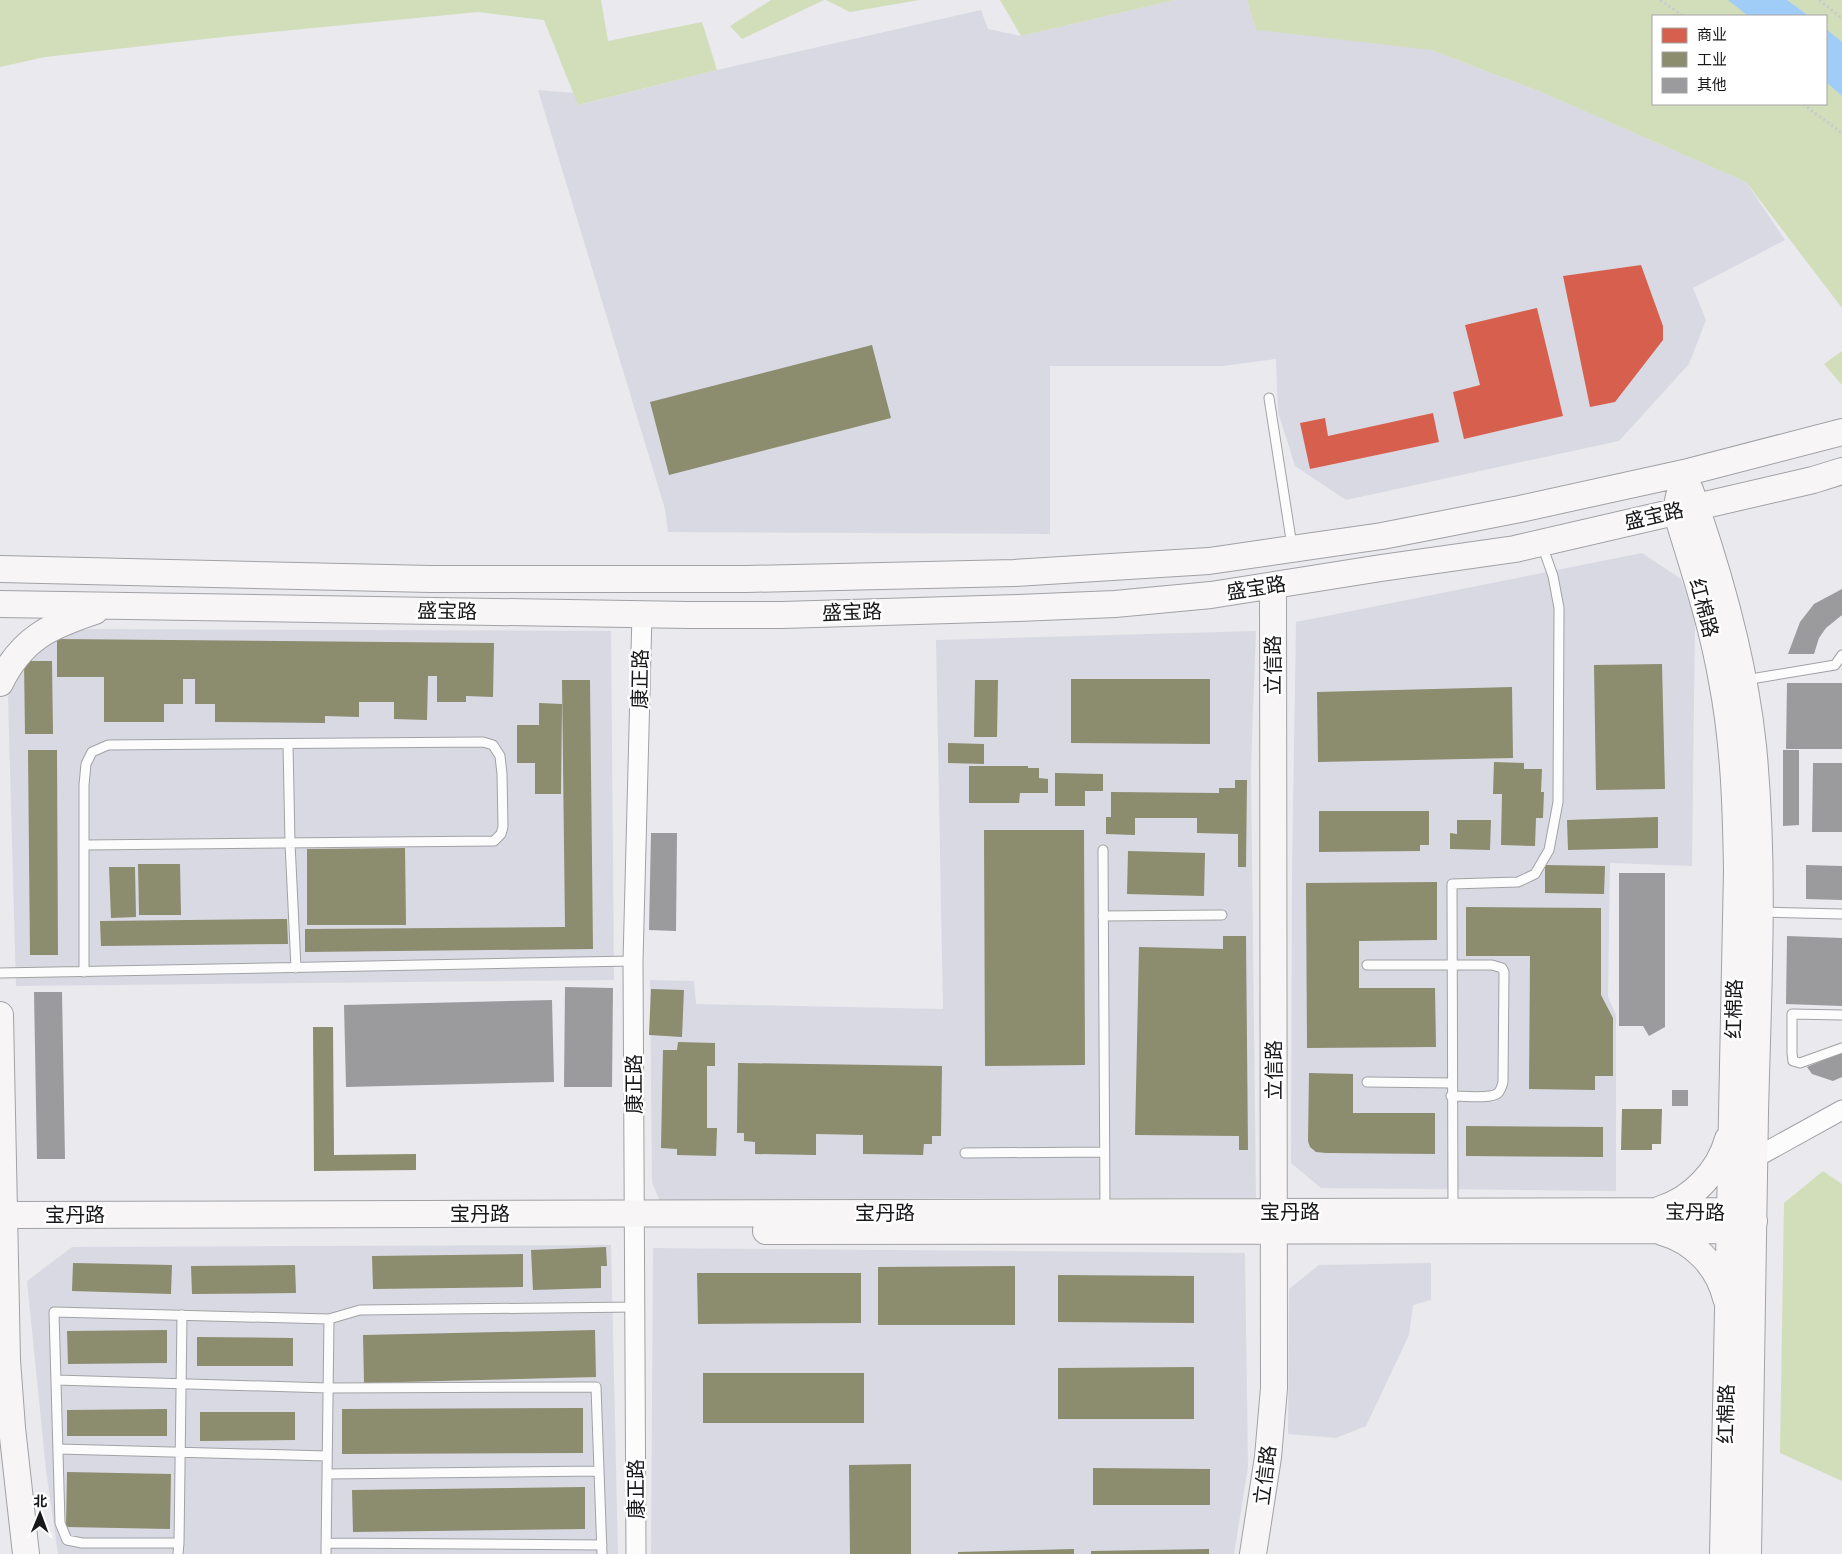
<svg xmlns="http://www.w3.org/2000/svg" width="1842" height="1554" viewBox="0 0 1842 1554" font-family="Jost,'Noto Sans SC',sans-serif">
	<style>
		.built { fill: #d9d9e3 }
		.green { fill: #d2deba; fill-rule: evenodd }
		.water { fill: #a0cdf8 }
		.shops { fill: #d6604d }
		.industry { fill: #8c8c6e }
		.building { fill: #9b9b9e }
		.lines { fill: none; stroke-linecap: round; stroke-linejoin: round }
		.lane-casing { stroke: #a1a2a5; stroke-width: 11 }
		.street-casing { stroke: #a1a2a5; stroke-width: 21 }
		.secondary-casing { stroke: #a1a2a5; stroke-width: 28 }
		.path { stroke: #cbcbcb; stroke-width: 3; stroke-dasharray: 2.5 2.5; stroke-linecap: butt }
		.lane { stroke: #fcfcfc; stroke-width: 9 }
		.street { stroke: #fcfcfc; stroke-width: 19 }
		.secondary { stroke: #f7f5f6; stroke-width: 26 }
		.labels { text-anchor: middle; stroke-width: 5; stroke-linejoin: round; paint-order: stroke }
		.street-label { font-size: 20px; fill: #18181b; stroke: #fff }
	</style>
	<rect width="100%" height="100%" fill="#e9e9ee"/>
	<path class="built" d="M1175,0H1247L1256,30L1278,21L1431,50L1541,92L1746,182L1785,240L1693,288L1706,320L1689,364L1619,441L1346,500L1295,466L1278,412L1276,359L1223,366H1050V534L668,532L665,509L538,90L574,93L579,105L717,70L981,10L988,29L1021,36Z
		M1642,553L1681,579L1695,619L1692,866L1610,863L1608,997L1616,1015V1191L1321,1188L1291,1163L1292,874L1296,622Z
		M91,629L611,631L614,980L16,986L8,697L17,666L64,632Z
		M1256,631L1251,769L1256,1198H952L660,1202L652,1182L650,980L694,981L696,1004L943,1009L936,640Z
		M611,1245L618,1554H58L46,1470L27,1281L72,1247Z
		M653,1248L1245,1253L1248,1467L1234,1554H651Z
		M1431,1263V1300L1413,1305L1409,1335L1366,1426L1336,1438L1288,1434L1289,1289L1319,1265Z"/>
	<path class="green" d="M0,0H601L608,41L702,22L717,70L578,105L544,20L478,12L232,36L45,57L0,67Z
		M771,0H824L742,39L730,26Z
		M826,0H919L850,12Z
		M1000,0H1175L1021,36Z
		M1247,0H1842V308L1746,182L1541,92L1431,50L1256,30ZM1653,16H1826V104H1653Z
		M1842,351V385L1824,364Z
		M1823,1171L1842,1184V1481L1780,1453L1784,1203Z"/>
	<path class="water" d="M1728,0H1787L1809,16H1748Z
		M1826,29L1842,42V96L1826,82Z"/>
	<path class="shops" d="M1641,265L1663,326V340L1615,402L1590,407L1563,276Z
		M1537,308L1563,416L1464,439L1453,392L1480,385L1465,325Z
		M1433,413L1439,442L1310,469L1300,423L1325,418L1328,436Z"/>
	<path class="industry" d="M872,345L891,418L669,475L650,402Z
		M57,639L494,643L493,697L466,696V702H437V676H428L427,720L394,719V702H359V717L325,716V723L215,722V704H195V679H183V704H164V722H104V677H57Z
		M24,661H52L53,734H25Z
		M1662,664L1665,789L1596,790L1594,665Z
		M1071,679H1210V744L1071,743Z
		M562,680H590L593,949L305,952V929L565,927Z
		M975,680H998L997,737H974Z
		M1512,687L1513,758L1318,762L1317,692Z
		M539,703L562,704L561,794H535V763H517V725H539Z
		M948,743L984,744V764L948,763Z
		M28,750H57L58,955H30Z
		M1494,762L1524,763V769H1542L1541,792H1544L1543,818H1536L1535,846L1501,845L1502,794H1493Z
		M969,766H1028V768H1039V778L1048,779V793H1020L1019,803H969Z
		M1055,773L1103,774V791H1085V806H1055Z
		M1235,780H1247L1246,867H1238V834L1197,833V818H1135V835L1106,834V817H1111V792L1219,793V788H1235Z
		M1319,811H1429V845H1420V851L1319,852Z
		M1658,817V848L1568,850L1567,820Z
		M1457,820H1491L1490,850L1450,849V833L1457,834Z
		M984,830H1084L1085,1065L985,1066Z
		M405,848L406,925H307V849Z
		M1128,851L1205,853L1204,896L1127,894Z
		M138,864H180L181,915H139Z
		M1545,865L1605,866L1604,894L1545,893Z
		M109,867H135L136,917L111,918Z
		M1437,882V940L1359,941V988H1435L1436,1047L1307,1048L1306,883Z
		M1466,907L1601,908V995L1613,1018V1076H1595V1090L1529,1089L1530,956H1466Z
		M287,919L288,944L101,946L100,921Z
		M1223,936H1246L1248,1150H1239V1136L1135,1135L1139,947L1223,949Z
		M651,989L684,990L682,1037L649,1035Z
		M313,1027H333L334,1155L416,1154V1170L314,1171Z
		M678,1042L715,1043V1066H707V1128H717L716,1156L677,1155V1149L661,1148L663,1050H677Z
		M738,1063L942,1066L941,1136H932V1144H924L923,1155L863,1154V1135L816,1134V1155L755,1154V1142L744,1141V1133H737Z
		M1309,1073L1353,1074V1113H1435V1154L1326,1153L1316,1152L1310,1147L1308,1141Z
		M1622,1109H1662L1661,1144H1652V1150H1621Z
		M1466,1126L1603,1127V1157L1466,1156Z
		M606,1247L607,1266H601V1288L533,1290L531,1250Z
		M523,1254V1287L373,1289L372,1256Z
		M73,1263L172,1265L171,1294L72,1291Z
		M295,1265L296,1293L192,1294L191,1266Z
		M1015,1266V1325H878V1267Z
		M697,1273H861V1323L698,1324Z
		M1058,1275L1194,1276V1323L1058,1322Z
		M167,1330V1363L68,1364L67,1331Z
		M595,1330L596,1377L364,1383L363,1335Z
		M197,1337L293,1338V1366H197Z
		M1194,1367V1419H1058V1368Z
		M703,1373H864V1423H703Z
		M583,1408V1453L342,1454V1409Z
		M167,1409V1436H67V1410Z
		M200,1412H295V1440L200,1441Z
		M911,1464V1554H850L849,1465Z
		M1093,1468L1210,1469V1505H1093Z
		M67,1472L171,1474L170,1529L66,1527Z
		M585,1487V1529L353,1532L352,1490Z
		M1074,1549V1554H958V1552Z
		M1209,1549V1554H1091V1551Z"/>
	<path class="building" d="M1842,589V615L1826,628L1819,638L1814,654H1788L1800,622L1814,604Z
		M1787,683H1842V749H1786Z
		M1783,750H1799V825L1783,826Z
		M1813,763H1842V832H1812Z
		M651,833H677L676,931L649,930Z
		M1806,865L1842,866V900L1806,899Z
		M1619,873H1665V1027L1649,1036L1643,1026H1619Z
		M1787,936L1842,938V1006L1786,1004Z
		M565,987L613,988L612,1087H564Z
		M34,992H62L65,1159H37Z
		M552,1000L554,1082L346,1087L344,1005Z
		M1842,1052V1077L1833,1081L1812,1074L1807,1067Z
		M1672,1090H1688V1106H1672Z"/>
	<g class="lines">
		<g class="lane-casing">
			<path id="lane" d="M1269,398L1292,546
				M1745,680L1835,665L1842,655
				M288,744L290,843L296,968
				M1103,850L1105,1209
				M1762,912L1842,914
				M1103,916L1222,915
				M1367,965H1492L1502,968L1504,972L1503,1082C1502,1086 1501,1090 1498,1093C1492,1099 1462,1096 1451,1096
				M84,972V785L86,764L92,752L108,745L483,742L493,745L500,756L502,774L503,827L501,834L494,841L85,845
				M0,973L633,961
				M1842,1015L1792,1014V1053L1793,1061L1800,1063L1842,1048
				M1367,1082L1451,1083
				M965,1153L1104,1152
				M1453,1210L1452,884L1518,882L1535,874L1549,850L1558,802L1559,608L1553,576L1542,545
				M329,1319L360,1310L636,1307
				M56,1380L328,1388L596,1387L602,1554
				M58,1449L327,1456
				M327,1474L598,1471
				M179,1543L182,1315
				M326,1543L602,1545
				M178,1554L179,1543H82L67,1540L60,1523L54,1312L329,1319L326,1554"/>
		</g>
		<g class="street-casing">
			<path id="street" d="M1755,1158L1842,1110
				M636,1554L633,961L642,614"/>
		</g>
		<g class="secondary-casing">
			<path id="secondary" d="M1690,490C1719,572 1744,659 1753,746C1765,868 1758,990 1755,1112C1753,1259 1750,1407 1748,1554
				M1679,496L1676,511C1693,567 1712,623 1722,681C1734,743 1736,807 1737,871L1723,1554
				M0,569L431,579H747L1014,573L1209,561L1382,536L1520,509L1684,473L1842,432
				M0,604L689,615H782L1018,608L1115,604L1211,595L1381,568L1515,549L1813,480L1842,471
				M0,683C22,638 50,626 95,611
				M0,1015L7,1360L12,1428L26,1554
				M1661,1209C1693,1199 1719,1171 1728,1139
				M0,1215L1730,1211L1754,1221
				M766,1231L1730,1230L1754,1221
				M1662,1232C1694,1241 1718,1266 1726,1298
				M1253,1554L1268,1457L1274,1388L1273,586"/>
		</g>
		<path class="path" d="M1660,0L1683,16
			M1819,0L1842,18
			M1803,104L1842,133"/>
		<use href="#lane" class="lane"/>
		<use href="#street" class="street"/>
		<use href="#secondary" class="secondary"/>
	</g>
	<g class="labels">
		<g class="street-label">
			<text transform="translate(1654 516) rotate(-13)" y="7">盛宝路</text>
			<text transform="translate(1256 588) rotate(-9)" y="7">盛宝路</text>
			<text transform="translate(1704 608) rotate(75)" y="7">红棉路</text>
			<text transform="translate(447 611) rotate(1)" y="7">盛宝路</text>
			<text transform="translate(852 612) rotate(-2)" y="7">盛宝路</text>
			<text transform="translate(1273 665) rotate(-90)" y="7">立信路</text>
			<text transform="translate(640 679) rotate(-89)" y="7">康正路</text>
			<text transform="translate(1734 1009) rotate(-89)" y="7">红棉路</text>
			<text transform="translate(1274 1070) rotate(-90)" y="7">立信路</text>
			<text transform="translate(634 1084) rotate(-90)" y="7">康正路</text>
			<text x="1290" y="1219">宝丹路</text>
			<text transform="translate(1695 1212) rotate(1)" y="7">宝丹路</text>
			<text x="885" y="1220">宝丹路</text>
			<text x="480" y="1221">宝丹路</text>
			<text x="75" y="1222">宝丹路</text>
			<text transform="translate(1726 1414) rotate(-89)" y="7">红棉路</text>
			<text transform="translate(1265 1475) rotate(-83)" y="7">立信路</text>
			<text transform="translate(636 1489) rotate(-90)" y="7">康正路</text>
		</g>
	</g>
	<rect x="1652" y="15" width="175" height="90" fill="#ffffff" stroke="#a3a3a4"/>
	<rect x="1662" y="28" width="25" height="15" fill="#d6604d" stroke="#a3a3a4"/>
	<text x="1697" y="40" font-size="15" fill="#18181b">商业</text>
	<rect x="1662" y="52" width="25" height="15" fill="#8c8c6e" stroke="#a3a3a4"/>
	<text x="1697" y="65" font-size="15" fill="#18181b">工业</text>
	<rect x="1662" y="78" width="25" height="15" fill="#9b9b9e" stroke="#a3a3a4"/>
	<text x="1697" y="90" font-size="15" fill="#18181b">其他</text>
	<g transform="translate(40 1514) rotate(1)" stroke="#ffffff" stroke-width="4" paint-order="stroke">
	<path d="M0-4L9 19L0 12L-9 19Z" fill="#18181b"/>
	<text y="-8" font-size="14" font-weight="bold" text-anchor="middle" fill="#18181b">北</text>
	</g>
</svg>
